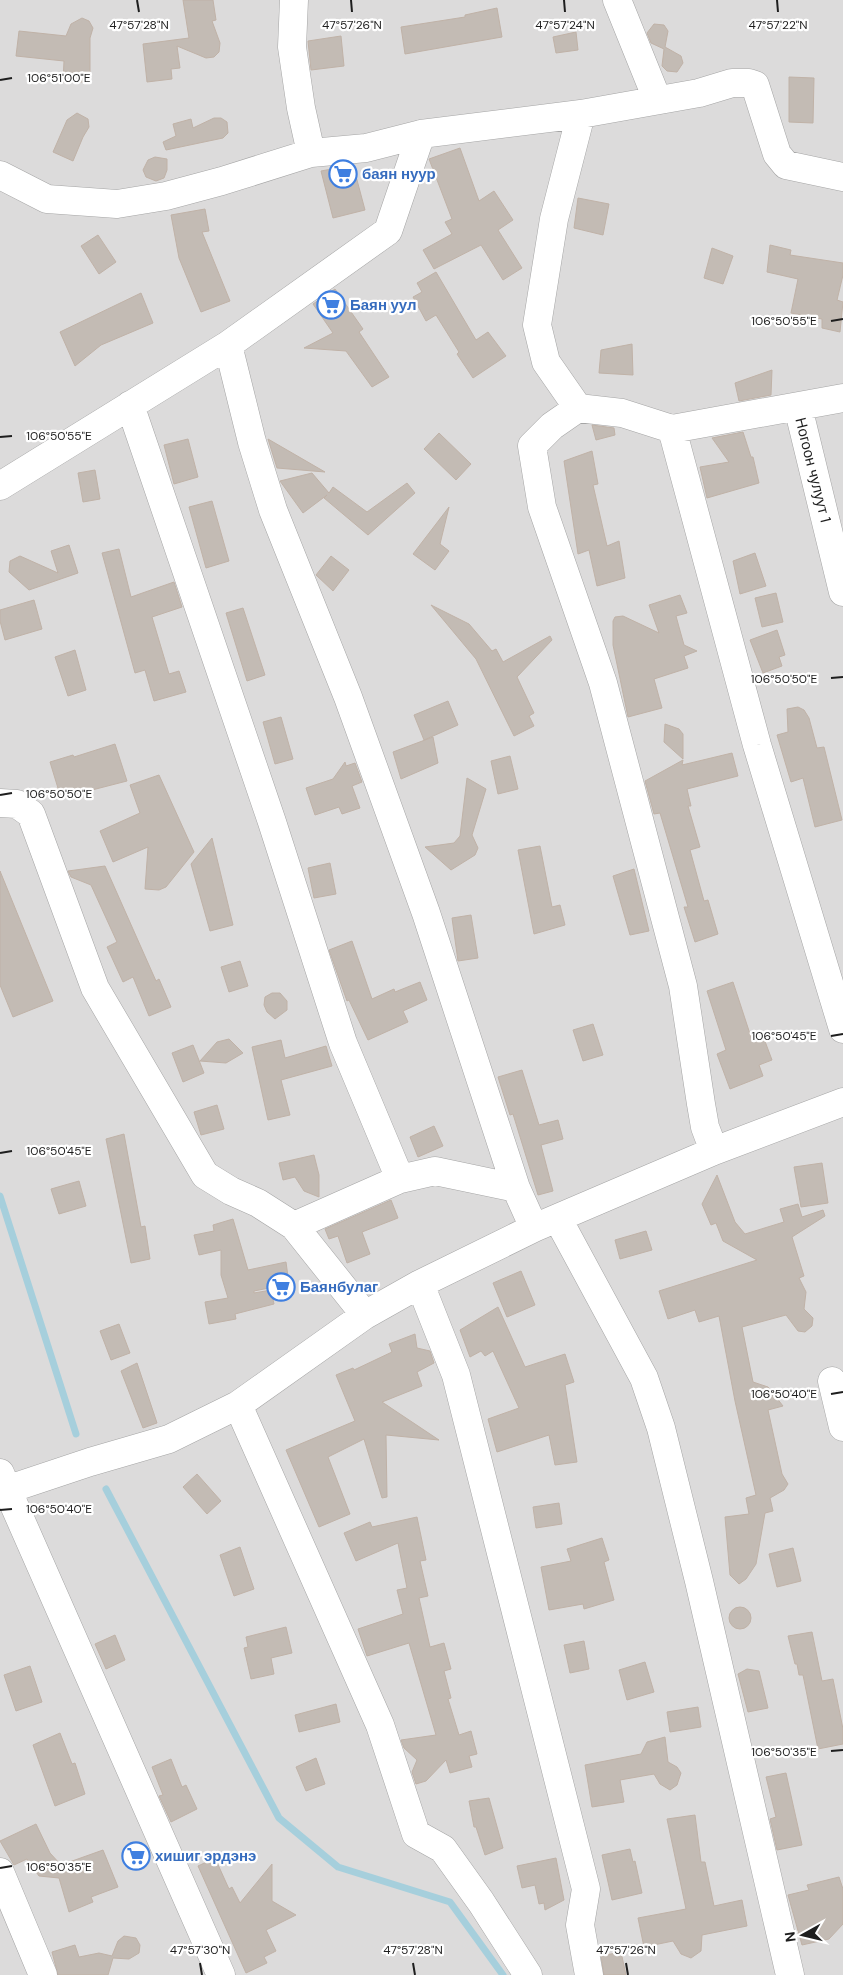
<svg xmlns="http://www.w3.org/2000/svg" width="843" height="1975" viewBox="0 0 843 1975" font-family="'DM Sans',sans-serif">
	<style>
		.residential { fill: #dcdbdb }
		.lines { fill: none; stroke-linecap: round; stroke-linejoin: round }
		.stream { stroke: #a6cfdc; stroke-width: 7 }
		.building { fill: #c3bbb4; stroke: #c0b2a7 }
		.minor-casing { stroke: #a5a5a5; stroke-width: 29 }
		.minor { stroke: #fff; stroke-width: 28 }
		.ticks { fill: none; stroke: #1e1e1e; stroke-width: 2 }
		.labels { text-anchor: middle; stroke-width: 4.5; stroke-linejoin: round; paint-order: stroke }
		.shop-label { font-size: 15px; font-weight: bold; fill: #366cbe; stroke: #fff; text-anchor: start }
		.street-label { font-size: 15px; fill: #1e1e1e; stroke: #fff }
		.ticks-label { font-size: 12px; text-anchor: middle; fill: #1e1e1e; stroke: #fff; stroke-width: 4.5; stroke-linejoin: round; paint-order: stroke }
	</style>
	<rect width="100%" height="100%" fill="#efebe4"/>
	<path class="residential" d="M0,0H843V1975H0Z"/>
	<g class="lines">
		<path class="stream" d="M0,1196L76,1434
			M106,1489L279,1818L338,1867L450,1902L503,1975"/>
	</g>
	<path class="building" d="M183,0H213L216,20L212,21L220,43L219,52L214,57L206,58L177,46L180,68L171,69L172,79L147,82L143,44L189,38Z
		M497,8L502,37L405,54L401,27L465,17V15Z
		M82,18L89,21L93,28L90,38V82H63L64,61L16,56L19,31L66,36L71,24Z
		M654,24L664,25L668,31L665,47L681,56L683,63L677,72L667,71L662,66L664,49L651,43L647,33Z
		M576,32L578,50L556,53L553,37Z
		M341,36L344,66L311,70L308,41Z
		M789,77L814,78L813,123L789,122Z
		M77,113L88,119L89,127L83,137L73,161L53,152L67,120Z
		M214,118H221L227,122L228,133L223,138L166,150L163,142L176,136L173,124L191,119L193,128Z
		M460,148L479,201L494,191L513,220L498,230L522,268L503,280L481,245L434,269L423,250L452,234L445,222L452,219L429,159Z
		M155,157L167,159V170L164,178L156,181L146,177L143,170L148,160Z
		M353,165L365,210L333,218L321,171Z
		M578,198L609,204L603,235L574,228Z
		M205,209L209,231L202,232L230,301L201,312L179,258L171,215Z
		M98,235L116,262L99,274L81,246Z
		M770,245L791,250L790,255L843,263V275L837,300L843,302L840,332L822,328V319L791,313L798,279L767,272Z
		M712,248L733,256L723,284L704,278Z
		M436,272L476,340L488,332L506,356L473,378L457,354L459,352L436,315L426,321L413,297L422,292L417,283Z
		M335,289L363,329L359,332L389,377L372,387L346,351L304,348L333,333L313,304Z
		M141,293L153,323L101,345L75,366L60,332Z
		M632,344L633,375L599,373L601,350Z
		M772,370L771,395L739,401L735,383Z
		M592,425L614,428L615,435L596,440Z
		M743,432L751,457H753L759,483L707,498L700,467L729,462L712,438Z
		M439,433L471,464L456,480L424,449Z
		M188,439L198,477L174,484L164,445Z
		M268,439L325,472L277,468Z
		M592,451L598,484L593,485L607,546L619,541L625,578L597,586L589,550L578,554L564,461Z
		M95,470L100,499L83,502L78,473Z
		M312,473L329,493L333,487L367,512L407,483L415,493L368,535L324,498L327,495L303,513L280,481Z
		M212,501L229,561L206,568L189,507Z
		M449,507L440,544L449,551L435,570L413,554Z
		M69,545L78,573L29,590L9,572L10,561L20,556L58,573L51,551Z
		M119,549L131,597L174,582L182,607L152,617L169,674L179,671L186,692L154,701L145,670L135,673L102,553Z
		M755,553L766,586L740,594L733,561Z
		M331,556L349,570L333,591L316,575Z
		M776,593L783,622L762,627L755,598Z
		M680,595L687,613L676,616L679,627L684,645L697,651L684,656L688,668L654,679L662,708L628,717L613,645V621L615,617L623,616L659,633L649,605Z
		M34,600L42,629L5,640L0,621V610Z
		M431,605L469,624L492,651L496,649L503,662L550,636L552,640L517,677L534,713L529,716L534,726L514,736L476,659Z
		M243,608L265,675L247,681L226,613Z
		M777,630L785,655L779,657L782,666L763,673L750,640Z
		M75,650L86,690L68,696L55,657Z
		M448,701L458,725L424,740L414,715Z
		M798,707L804,710L809,718L817,748L824,747L842,820L815,827L803,778L791,782L777,735L788,732L787,709Z
		M281,717L293,759L275,764L263,722Z
		M665,724L679,729L683,734V759L664,742Z
		M433,737L438,763L401,779L393,752Z
		M115,744L127,781L61,798L50,762L73,755L74,757Z
		M732,753L738,776L687,789L691,806H688L700,847L690,850L704,901L708,900L718,934L695,942L684,907H688L660,813L654,814L645,781L683,760L682,765Z
		M510,756L518,789L498,794L491,761Z
		M345,762L346,766L355,763L362,782L352,786L360,808L342,814L339,807L315,815L306,788L333,779Z
		M159,775L194,852L166,887L159,890L145,889L148,847L113,862L100,831L140,813L130,785Z
		M467,778L486,789L472,835L478,848L475,855L451,870L425,847L454,843L460,836Z
		M212,838L233,925L210,931L191,864Z
		M540,846L552,907L560,905L565,925L534,934L518,850Z
		M330,863L336,894L314,898L308,868Z
		M105,866L156,981L159,979L171,1007L149,1016L133,977L123,982L107,947L117,942L91,885L71,877L68,871Z
		M634,869L649,931L630,935L613,876Z
		M0,871L53,1001L13,1017L0,985Z
		M471,915L478,958L458,961L452,918Z
		M352,941L372,999L394,989L395,992L420,982L427,1000L403,1011L408,1022L368,1040L349,1000L347,1001L329,950Z
		M240,961L248,986L229,992L221,967Z
		M733,982L752,1040L763,1036L772,1060L759,1065L763,1076L730,1089L717,1054L726,1050L707,991Z
		M272,993H280L287,1001V1010L275,1019L267,1012L264,1005L265,997Z
		M593,1024L603,1055L583,1061L573,1030Z
		M229,1039L243,1053L226,1063L200,1061L217,1042Z
		M281,1040L285,1058L326,1046L332,1066L281,1080L290,1115L268,1120L252,1047Z
		M193,1045L204,1073L183,1082L172,1053Z
		M522,1070L539,1125L558,1120L563,1139L541,1145L553,1191L538,1195L513,1114L510,1115L498,1077Z
		M217,1105L224,1129L201,1135L194,1112Z
		M434,1126L443,1146L418,1157L410,1137Z
		M124,1134L141,1227L145,1226L150,1259L131,1263L106,1139Z
		M314,1155L319,1175V1197L304,1191L295,1177L283,1180L279,1163Z
		M822,1163L828,1203L801,1207L794,1167Z
		M717,1175L735,1222L745,1234L784,1222L780,1209L798,1204L802,1217L823,1210L825,1216L792,1237L804,1276L799,1278L806,1292L804,1309L813,1318L812,1326L805,1332L798,1331L786,1315L742,1327L753,1382L768,1387L783,1406L768,1410L782,1474L788,1484L784,1490L770,1498L773,1511L765,1513L756,1564L746,1579L739,1584L730,1575L725,1517L749,1514L746,1498L756,1495L735,1401L719,1316L699,1322L695,1310L668,1319L659,1291L757,1260L723,1241L716,1223L711,1225L702,1204Z
		M79,1181L86,1206L59,1214L51,1189Z
		M391,1200L398,1218L362,1232L370,1254L347,1263L338,1236L329,1239L325,1229Z
		M233,1219L248,1270L286,1262L289,1284L254,1291V1293L271,1290L274,1304L235,1314L236,1319L209,1324L205,1302L228,1298L221,1275V1250L199,1255L194,1235L214,1231L213,1225Z
		M646,1231L652,1250L620,1259L615,1240Z
		M521,1271L535,1305L507,1317L493,1283Z
		M498,1307L525,1367L565,1354L574,1382L565,1385L577,1462L555,1465L549,1435L497,1452L488,1419L519,1408L493,1351L485,1356L481,1351L470,1357L460,1330Z
		M119,1324L130,1353L111,1360L100,1331Z
		M415,1334L417,1348L430,1351L434,1363L417,1372L422,1386L382,1402L439,1440L386,1435L387,1497L382,1498L364,1439L328,1457L350,1514L319,1527L286,1450L355,1421L336,1375L353,1368L354,1370L392,1352L389,1344Z
		M137,1363L157,1423L143,1428L121,1371Z
		M197,1474L221,1501L207,1514L183,1487Z
		M559,1503L562,1524L536,1528L533,1507Z
		M417,1517L426,1560L420,1561L428,1596L419,1598L430,1647L444,1643L451,1669L444,1671L451,1698L448,1699L459,1735L471,1731L477,1754L469,1756L472,1767L450,1773L446,1760L426,1781L416,1784L412,1772L417,1760L404,1748L401,1740L436,1735L409,1643L367,1656L358,1629L403,1614L397,1590L407,1588L398,1543L356,1561L344,1533L370,1522L372,1527Z
		M602,1538L609,1560L604,1562L614,1600L584,1609L583,1604L549,1610L541,1567L571,1561L567,1549Z
		M240,1547L254,1589L234,1596L220,1555Z
		M793,1548L801,1581L777,1587L769,1554Z
		M729 1618a11 11 0 1 1 22 0a11 11 0 1 1-22 0Z
		M286,1627L292,1653L271,1658L274,1674L251,1679L244,1648L248,1647L246,1637Z
		M812,1632L822,1681L833,1679L843,1729V1744L818,1749L803,1675H799L797,1664H795L788,1636Z
		M115,1635L125,1660L106,1669L95,1644Z
		M584,1641L589,1669L570,1673L564,1645Z
		M645,1662L654,1692L627,1700L619,1670Z
		M30,1666L42,1702L16,1711L4,1675Z
		M747,1669L759,1671L768,1708L748,1712L738,1674Z
		M336,1704L340,1722L299,1732L295,1715Z
		M698,1707L701,1727L670,1732L667,1712Z
		M60,1733L72,1764L75,1763L85,1794L55,1806L33,1745Z
		M665,1737L668,1762L677,1767L681,1773L677,1785L670,1790L660,1784L654,1774L620,1780L624,1802L592,1807L585,1765L641,1754L647,1742Z
		M316,1758L325,1784L306,1791L296,1767Z
		M171,1759L182,1787L186,1785L197,1809L171,1822L159,1796L163,1795L152,1767Z
		M786,1773L802,1845L777,1850L770,1819L776,1817L766,1777Z
		M489,1798L503,1848L485,1855L476,1827H474L469,1801Z
		M695,1815L701,1862H705L714,1906L742,1900L747,1926L702,1935L701,1951L691,1958L681,1954L673,1941L644,1947L638,1918L686,1909L667,1819Z
		M36,1824L50,1853L61,1865L103,1850L118,1887L91,1897L93,1902L69,1912L59,1878L39,1876L27,1859L14,1865L0,1841Z
		M630,1849L633,1862L635,1861L642,1893L612,1900L602,1855Z
		M215,1858L229,1889L232,1887L240,1903L272,1864V1901L296,1915L266,1930L276,1951L264,1957L267,1963L246,1973L198,1866Z
		M556,1858L564,1900L545,1910L544,1903L539,1904L535,1885L522,1888L517,1866Z
		M839,1877L843,1889V1924L829,1939L802,1945L788,1895L809,1890L807,1885Z
		M124,1936L136,1938L140,1945L139,1953L129,1959L113,1958L108,1975H58L52,1952L75,1945L79,1957L99,1953L112,1956L118,1941Z
		M621,1952L626,1975H604L601,1956Z"/>
	<g class="lines">
		<g class="minor-casing">
			<path id="minor" d="M294,0L292,47L301,108L311,153
				M617,0L657,99
				M581,114L554,219L537,325L546,362L578,408L622,413L672,429L843,398
				M0,175L47,199L117,204L166,196L222,181L311,153L366,148L421,134L581,114L699,93L732,83H749L755,85L777,154L786,165L843,177
				M228,345L252,442L273,510L348,697L426,913L516,1188
				M130,405L272,822L343,1043L400,1179
				M798,407L843,592
				M578,408L552,426L532,446L542,507L603,683L683,986L701,1104L705,1127L714,1151
				M672,429L757,745L843,1029
				M0,486L228,345L388,231L421,134
				M0,803L17,804L31,814L95,988L205,1175L231,1191L258,1203L294,1226L365,1315
				M558,1219L644,1378L661,1428L699,1581L790,1975
				M294,1226L400,1179L435,1171L516,1188L534,1228L714,1151L843,1102
				M420,1284L456,1375L586,1889L580,1925L589,1975
				M832,1381L843,1427
				M238,1405L380,1725L416,1834L443,1849L481,1902L528,1975
				M0,1473L221,1975
				M0,1492L90,1462L169,1439L238,1405L365,1315L420,1284L534,1228
				M0,1872L43,1975"/>
		</g>
		<use href="#minor" class="minor"/>
	</g>
	<path class="ticks" d="M137,0L139,12M351,0L352,12M564,0L565,12M777,0L778,12M0,80L12,78M831,321L843,319M0,437L12,436M831,678L843,677M0,795L12,793M831,1036L843,1034M0,1153L12,1151M831,1394L843,1392M0,1510L12,1509M831,1751L843,1750M0,1868L12,1866M200,1963L202,1975M413,1963L415,1975M626,1963L628,1975"/>
	<defs>
		<g id="supermarket-ring" transform="scale(1.4375)"><circle r="9.5" fill="#fff" stroke="#3f7fe0" stroke-width="1.5"/><path d="M-6-5.5h2.5l.6 2H6L4.5 2H-2.5L-4.4-4H-6ZM-1.5 3.2a1.3 1.3 0 1 0 .1 0ZM3 3.2a1.3 1.3 0 1 0 .1 0Z" fill="#3f7fe0"/></g>
	</defs>
	<g fill-rule="evenodd">
		<use href="#supermarket-ring" x="343" y="174"/>
		<use href="#supermarket-ring" x="331" y="305"/>
		<use href="#supermarket-ring" x="281" y="1287"/>
		<use href="#supermarket-ring" x="136" y="1856"/>
	</g>
	<g class="labels">
		<g class="shop-label">
			<text x="362" y="179">баян нуур</text>
			<text x="350" y="310">Баян уул</text>
			<text x="300" y="1292">Баянбулаг</text>
			<text x="155" y="1861">хишиг эрдэнэ</text>
		</g>
		<g class="street-label">
			<text transform="translate(813 470) rotate(76)" y="5">Ногоон чулуут 1</text>
		</g>
	</g>
	<g class="ticks-label">
		<text x="139" y="29">47°57'28"N</text>
		<text x="352" y="29">47°57'26"N</text>
		<text x="565" y="29">47°57'24"N</text>
		<text x="778" y="29">47°57'22"N</text>
		<text x="59" y="82">106°51'00"E</text>
		<text x="784" y="325">106°50'55"E</text>
		<text x="59" y="440">106°50'55"E</text>
		<text x="784" y="683">106°50'50"E</text>
		<text x="59" y="798">106°50'50"E</text>
		<text x="784" y="1040">106°50'45"E</text>
		<text x="59" y="1155">106°50'45"E</text>
		<text x="784" y="1398">106°50'40"E</text>
		<text x="59" y="1513">106°50'40"E</text>
		<text x="784" y="1756">106°50'35"E</text>
		<text x="59" y="1871">106°50'35"E</text>
		<text x="200" y="1954">47°57'30"N</text>
		<text x="413" y="1954">47°57'28"N</text>
		<text x="626" y="1954">47°57'26"N</text>
	</g>
	<g transform="translate(803 1935) rotate(262)" stroke="#ffffff" stroke-width="4" paint-order="stroke">
	<path d="M0-4L9 19L0 12L-9 19Z" fill="#1e1e1e"/>
	<text y="-8" font-size="14" font-weight="bold" text-anchor="middle" fill="#1e1e1e">N</text>
	</g>
</svg>
